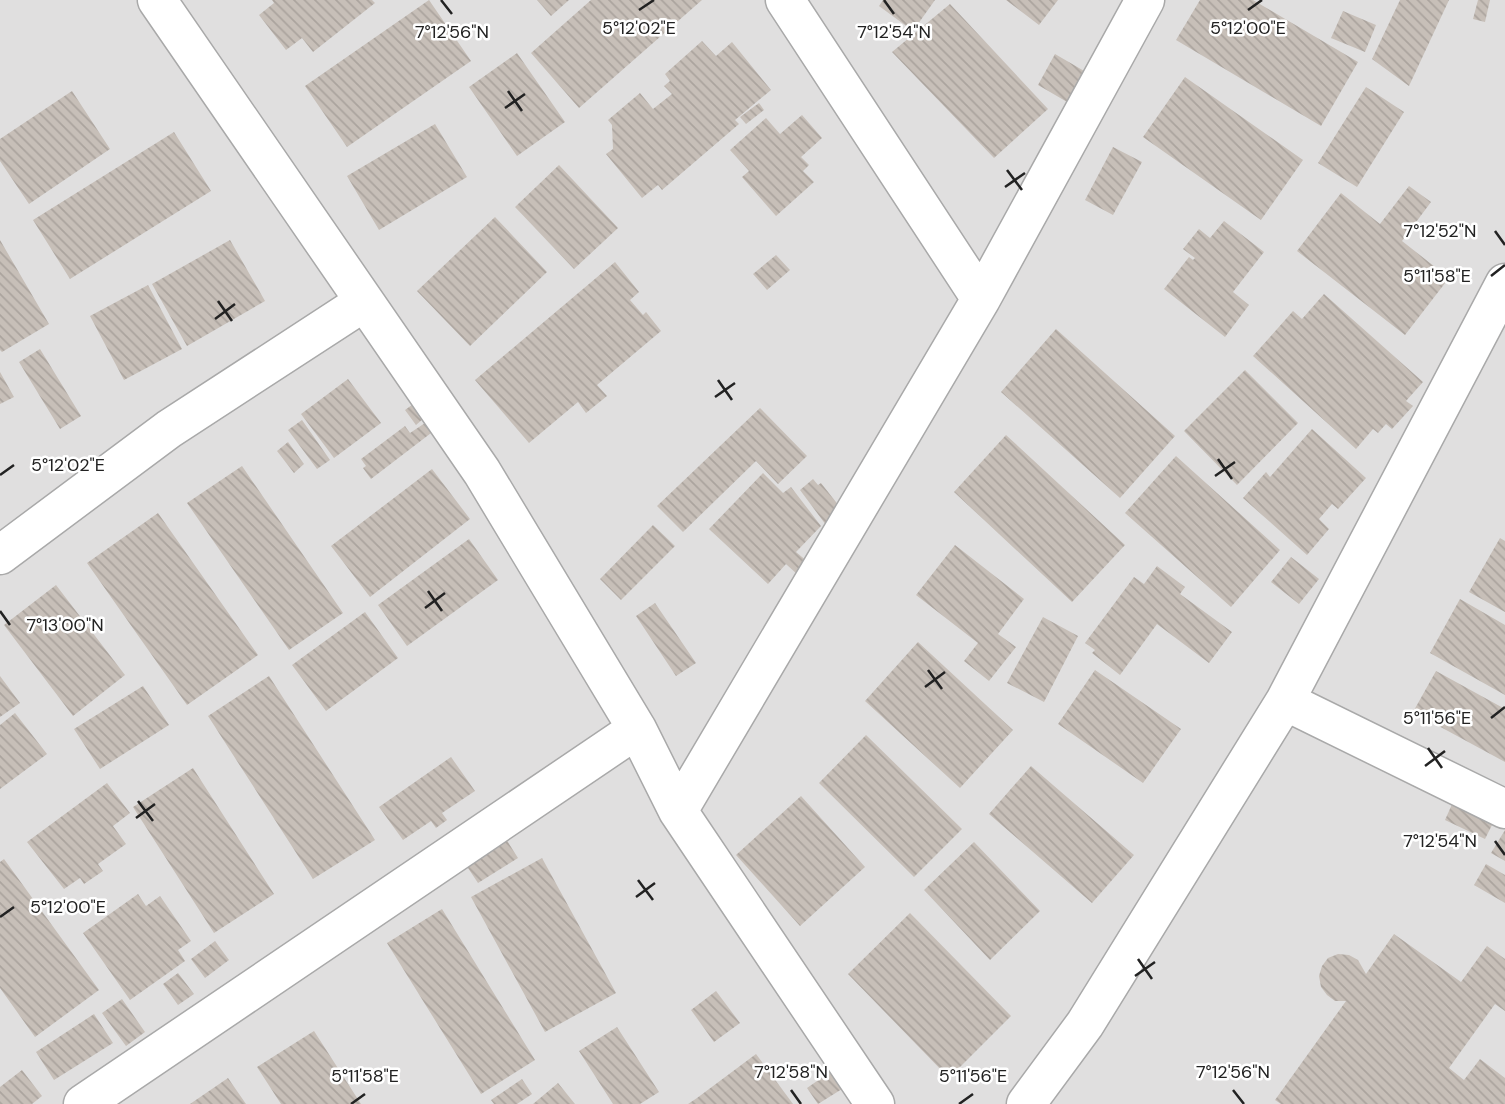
<svg xmlns="http://www.w3.org/2000/svg" width="1505" height="1104" viewBox="0 0 1505 1104" font-family="'DM Sans',sans-serif">
	<style>
		.residential { fill: #e0dfdf }
		.building { fill: url(#building-back-hatch) }
		.lines { fill: none; stroke-linecap: round; stroke-linejoin: round }
		.minor-casing { stroke: #a9a9a9; stroke-width: 41 }
		.minor { stroke: #fff; stroke-width: 38 }
		.ticks { fill: none; stroke: #222; stroke-width: 2.5 }
		.ticks-label { font-size: 18px; text-anchor: middle; fill: #222; stroke: #fff; stroke-width: 5; stroke-linejoin: round; paint-order: stroke }
	</style>
	<defs>
		<pattern id="building-back-hatch" width="6" height="6" patternUnits="userSpaceOnUse" patternTransform="scale(1.75)"><rect width="6" height="6" fill="#c7bfb8"/><path d="M-1 5l2 2M0 0l6 6M5-1l2 2" fill="none" stroke="#aba49e"/></pattern>
	</defs>
	<rect width="100%" height="100%" fill="#f2efe9"/>
	<path class="residential" d="M0,0H1505V1104H0Z"/>
	<path class="building" d="M272,0H372L375,3L313,52L302,38L286,50L259,15L274,3Z
		M429,0L471,61L347,147L305,86Z
		M537,0H569L551,16Z
		M591,0H702L579,108L531,53Z
		M883,0H935L913,31L879,6Z
		M1006,0H1058L1039,25Z
		M1200,0H1253L1358,62L1321,126L1176,40Z
		M1400,0H1449L1409,86L1372,59Z
		M1478,0H1490L1485,22L1473,19Z
		M950,4L1048,109L994,158L892,52Z
		M1343,11L1376,25L1365,52L1331,38Z
		M702,41L716,56L732,42L771,90L735,120L739,124L662,190L658,185L642,198L606,154L613,149L612,125L608,120L640,93L653,109L672,94L664,86L670,81L665,74Z
		M517,53L565,122L517,156L469,87Z
		M1055,54L1091,75L1074,106L1038,85Z
		M1185,77L1303,160L1261,220L1143,137Z
		M1366,87L1404,112L1357,187L1318,163Z
		M72,91L110,149L29,204L0,161V139Z
		M759,103L764,110L746,124L740,117Z
		M802,115L822,138L801,157L809,165L803,171L814,182L776,216L742,177L749,171L730,150L766,118L780,134Z
		M435,124L467,177L379,230L347,176Z
		M174,132L211,191L70,279L33,220Z
		M1113,147L1142,162L1113,215L1085,200Z
		M559,165L618,228L574,269L515,207Z
		M1409,186L1431,202L1402,241L1449,278L1405,335L1297,251L1341,193L1380,224Z
		M495,217L547,272L470,346L417,291Z
		M1224,221L1264,252L1233,292L1249,305L1225,337L1164,289L1189,257L1193,260L1195,258L1183,249L1199,229L1210,238Z
		M0,240L49,324L2,352L0,350Z
		M230,240L265,301L187,346L152,284Z
		M776,255L790,270L767,290L753,274Z
		M615,262L639,292L630,300L643,315L646,312L661,331L597,385L607,396L586,413L578,402L529,443L475,380Z
		M148,285L182,349L124,380L90,316Z
		M1324,294L1423,382L1406,401L1413,406L1392,429L1386,424L1378,433L1373,429L1356,449L1253,356L1293,311L1302,319Z
		M1056,329L1175,436L1120,498L1001,392Z
		M40,349L81,416L60,429L19,362Z
		M1245,370L1298,423L1237,485L1184,431Z
		M0,372L14,397L0,404Z
		M348,379L381,423L334,458L301,414Z
		M420,399L431,412L416,425L405,410Z
		M760,408L807,456L778,484L756,461L683,532L657,506Z
		M302,420L330,460L317,469L288,430Z
		M428,421L435,430L371,479L363,468L366,466L361,459L405,426L410,433Z
		M1312,429L1366,478L1338,509L1332,504L1319,519L1329,529L1307,555L1243,498L1266,472L1270,477Z
		M1006,435L1125,545L1072,602L954,492Z
		M288,442L304,464L294,473L277,451Z
		M1176,456L1280,550L1231,607L1125,513Z
		M242,466L343,613L289,650L187,503Z
		M432,469L470,519L370,597L331,546Z
		M763,473L783,493L791,487L821,526L796,552L808,562L797,574L786,564L768,584L709,529Z
		M813,479L818,485L821,483L843,511L829,529L800,490Z
		M158,513L258,655L187,705L87,563Z
		M653,525L675,546L621,600L600,579Z
		M1500,538L1505,541V612L1469,592Z
		M469,539L498,580L407,646L378,605Z
		M955,545L1024,599L998,634L1016,647L989,681L964,661L978,643L916,595Z
		M1291,557L1319,579L1299,604L1271,582Z
		M1157,566L1185,587L1180,594L1232,632L1209,663L1157,624L1120,675L1092,653L1095,650L1085,643L1134,577L1144,584Z
		M56,585L125,675L73,716L4,625Z
		M1460,599L1505,625V695L1430,653Z
		M655,603L696,663L676,676L636,616Z
		M365,612L398,658L326,711L292,665Z
		M1043,617L1078,636L1044,702L1007,683Z
		M918,642L1013,730L960,788L865,701Z
		M1095,670L1181,729L1143,783L1058,724Z
		M1436,671L1505,709V762L1413,712Z
		M0,676L20,703L0,717Z
		M269,676L375,840L313,879L208,716Z
		M143,686L169,725L100,769L74,729Z
		M15,713L47,754L0,789V725Z
		M866,735L962,829L914,877L819,783Z
		M451,757L475,791L442,813L447,820L436,828L431,821L403,840L379,807Z
		M1031,766L1134,855L1092,903L989,814Z
		M193,768L274,894L214,933L133,807Z
		M107,783L130,813L113,826L126,844L98,864L103,871L84,884L80,878L64,889L27,842Z
		M801,796L865,867L800,926L736,855Z
		M1453,802L1494,821L1485,839L1445,820Z
		M1505,830V861L1491,853Z
		M506,839L518,858L478,883L466,865Z
		M974,842L1040,911L990,960L924,890Z
		M542,858L616,993L545,1032L471,897Z
		M4,859L99,990L35,1037L0,988V862Z
		M1486,864L1505,875V903L1474,885Z
		M138,894L146,906L160,896L191,941L178,950L185,961L130,1000L83,933Z
		M442,909L535,1060L481,1094L387,943Z
		M910,913L1011,1016L949,1078L848,974Z
		M1394,934L1461,982L1487,946L1505,959V1011L1495,1004L1449,1068L1464,1080L1480,1059L1505,1078V1104H1281L1275,1100L1346,1001H1335L1327,995L1321,987L1319,976L1322,966L1328,958L1338,954L1349,955L1358,960L1366,974Z
		M215,941L229,960L205,978L191,959Z
		M178,973L194,994L178,1005L163,984Z
		M716,991L740,1023L714,1042L691,1010Z
		M122,999L145,1032L126,1046L102,1013Z
		M94,1014L113,1043L54,1080L36,1052Z
		M617,1027L659,1092L640,1104H613L579,1051Z
		M314,1031L361,1104H281L257,1067Z
		M756,1054L793,1104H688L697,1098Z
		M22,1070L42,1096L32,1104H0V1087Z
		M830,1072L842,1089L818,1104L807,1088Z
		M228,1078L246,1104H190Z
		M522,1079L532,1094L517,1104H494L491,1100Z
		M558,1083L575,1104H533Z"/>
	<g class="lines">
		<g class="minor-casing">
			<path id="minor" d="M157,0L482,472L637,729L678,811L875,1104
				M785,0L981,299
				M0,555L169,429L364,302
				M1285,701L1505,809
				M678,811L981,299L1145,0
				M83,1104L637,729
				M1026,1104L1085,1024L1285,701L1505,283"/>
		</g>
		<use href="#minor" class="minor"/>
	</g>
	<path class="ticks" d="M441,0L452,14M884,0L894,14M639,10L654,0M1248,10L1262,0M508,91L522,111M505,108L525,94M1007,170L1022,190M1005,187L1025,173M1495,231L1505,245M1491,276L1505,265M218,301L232,321M215,319L235,304M718,380L732,400M715,397L735,383M1218,459L1232,479M0,475L14,465M1215,476L1235,462M428,591L442,611M425,608L445,593M0,611L10,625M928,670L942,689M925,687L945,672M1491,718L1505,707M1428,748L1442,768M1425,766L1445,751M138,801L153,821M136,818L155,804M1495,841L1505,855M638,880L653,900M636,897L655,883M0,917L14,907M1138,959L1152,979M1135,976L1155,962M791,1090L801,1104M1233,1090L1244,1104M351,1104L365,1094M959,1104L973,1094"/>
	<g class="ticks-label">
		<text x="1248" y="34">5°12'00"E</text>
		<text x="639" y="34">5°12'02"E</text>
		<text x="452" y="38">7°12'56"N</text>
		<text x="894" y="38">7°12'54"N</text>
		<text x="1440" y="237">7°12'52"N</text>
		<text x="1437" y="282">5°11'58"E</text>
		<text x="68" y="471">5°12'02"E</text>
		<text x="65" y="631">7°13'00"N</text>
		<text x="1437" y="724">5°11'56"E</text>
		<text x="1440" y="847">7°12'54"N</text>
		<text x="68" y="913">5°12'00"E</text>
		<text x="791" y="1078">7°12'58"N</text>
		<text x="1233" y="1078">7°12'56"N</text>
		<text x="365" y="1082">5°11'58"E</text>
		<text x="973" y="1082">5°11'56"E</text>
	</g>
</svg>
